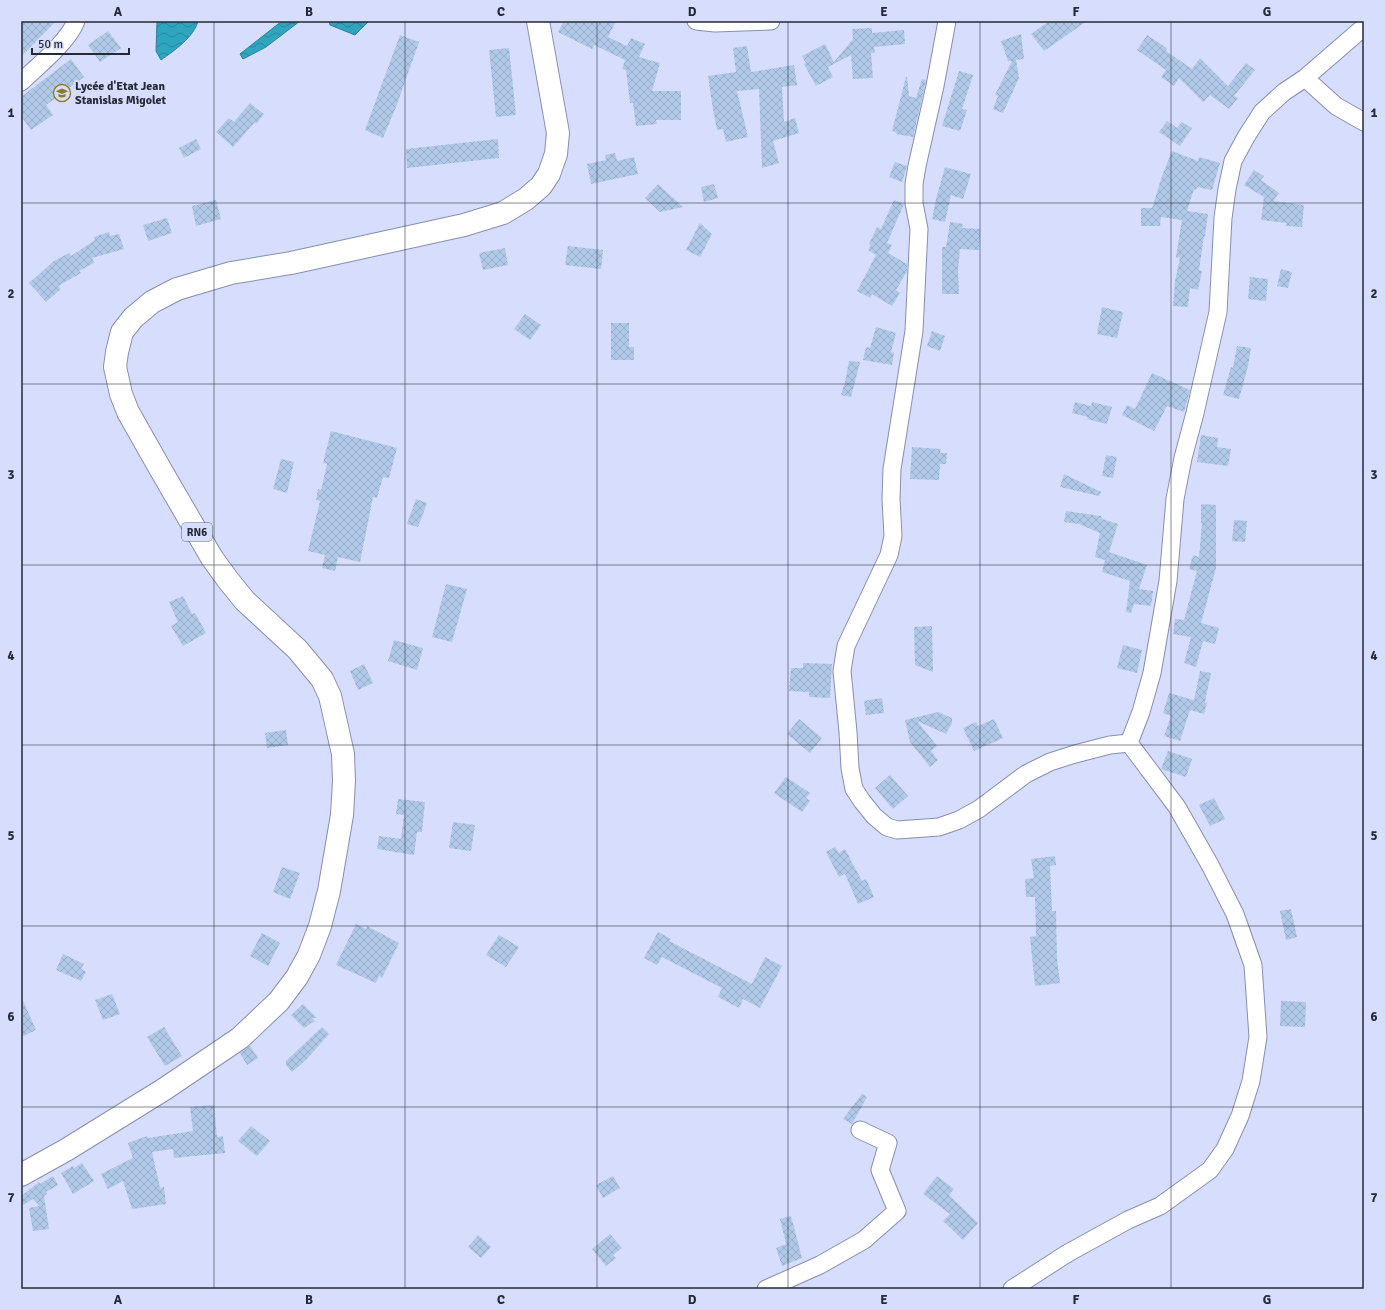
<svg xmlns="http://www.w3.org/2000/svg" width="1385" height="1310" viewBox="0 0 1385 1310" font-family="Signika,sans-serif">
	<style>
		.water { fill: url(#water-waves); stroke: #2c8097 }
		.building { fill: url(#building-cross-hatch) }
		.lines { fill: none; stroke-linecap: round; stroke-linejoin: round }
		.minor-casing { stroke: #878eb1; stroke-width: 19 }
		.highway-casing { stroke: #878eb1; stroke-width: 24 }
		.minor { stroke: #fff; stroke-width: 17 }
		.highway { stroke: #fff; stroke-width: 22 }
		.grid { fill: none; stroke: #262937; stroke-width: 1; stroke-opacity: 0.55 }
		.labels { text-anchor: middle; stroke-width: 4; stroke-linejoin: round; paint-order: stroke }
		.shield { fill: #d7ddfc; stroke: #5b5f72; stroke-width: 1 }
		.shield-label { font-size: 11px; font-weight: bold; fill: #262937 }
		.poi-label { font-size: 12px; font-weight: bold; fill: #262937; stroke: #d7ddfc; text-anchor: start }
		.neatline { fill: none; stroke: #262937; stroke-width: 1.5 }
		.grid-label { font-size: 13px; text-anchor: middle; font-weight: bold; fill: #262937 }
	</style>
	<defs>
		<pattern id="water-waves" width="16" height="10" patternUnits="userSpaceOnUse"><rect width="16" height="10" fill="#2ea6c0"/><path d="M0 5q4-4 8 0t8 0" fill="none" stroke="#27879d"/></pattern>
		<pattern id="building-cross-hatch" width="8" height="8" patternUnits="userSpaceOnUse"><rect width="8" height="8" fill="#b1c9e9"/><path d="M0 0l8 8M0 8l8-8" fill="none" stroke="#98adc8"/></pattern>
	</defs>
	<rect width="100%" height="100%" fill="#d7ddfc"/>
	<path class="water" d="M157,21H198C194,37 175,50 161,60L156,51Z
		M282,21H300L266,47L243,59L240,54Z
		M329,21H369L355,35L330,25Z"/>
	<path class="building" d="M21,21H56L21,57Z
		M564,21H616L608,37L627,46L631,38L645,44L639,57L660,63L652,91H681V120H656L657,124L636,126L633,103H630L626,70L622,69L625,60L594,45L592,49L558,32Z
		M1049,21H1087L1044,51L1031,34Z
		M872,28V33L904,30L905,44L874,47L875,53H871L873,78L853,79L851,55L828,67L833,77L816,86L804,64L806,63L802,56L825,44L834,62L853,39L852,29Z
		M108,31L121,48L100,62L88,45Z
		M1021,34L1024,59L1016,60L1019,78L1003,113L993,109L998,96L995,95L1012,61H1008L1001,41Z
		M400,35L419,42L396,107L383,138L365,130Z
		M1147,35L1167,48L1166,51L1192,69L1200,58L1228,86L1246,63L1255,70L1234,96L1238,98L1229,109L1210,95L1203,102L1179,78L1174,86L1161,77L1166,70L1137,50Z
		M747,46L751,72L794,65L797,85L782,87L784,122L795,118L799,133L773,141L779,163L762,168L759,89L737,91L748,137L726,142L723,129L717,130L713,110L708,76L736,72L733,48Z
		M509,48L516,115L496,117L489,50Z
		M71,59L84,77L46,105L53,115L31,130L21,116V97Z
		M959,71L973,75L962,109L967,110L960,131L942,126Z
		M906,77H907L909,96L916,98L922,79L926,80L913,137L896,134L897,133L892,131Z
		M250,103L264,114L256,124L255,122L233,147L216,132L229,118L234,122Z
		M1167,121L1177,128L1182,122L1192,128L1180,146L1159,132Z
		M196,139L201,149L184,158L179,148Z
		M498,139L499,158L407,168L406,149Z
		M1172,151L1198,161L1199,157L1220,163L1212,190L1197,187L1196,190L1194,189L1187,211L1208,214L1205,236H1204L1199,270L1202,271L1198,290L1190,288L1188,307L1173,306L1175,281L1180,258L1176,257L1182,220L1161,217L1160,226H1141V208H1152L1162,176Z
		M615,153L617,161L634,157L638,174L591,184L587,164L606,160L605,155Z
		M895,162L907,166L902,182L889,177Z
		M945,167L971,174L963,199L951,195L945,222L932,219L936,199Z
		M1254,170L1264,176L1261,180L1279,193L1273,201L1304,205L1302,227L1286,226L1287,223L1261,220L1264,197L1244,185Z
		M658,184L683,207L660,212L645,198Z
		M714,184L718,198L704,202L701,187Z
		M216,200L221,219L196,226L192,206Z
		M894,200L904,204L887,243L892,245L888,253L907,264V271L896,290L900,293L892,306L872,294L870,298L857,291L876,255L868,250L871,245L869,244L877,227L881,229Z
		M167,218L172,233L148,241L143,225Z
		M950,222L963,224L962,228L980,229L979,250L960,249L958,270L959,294H942V247H946Z
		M700,223L712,234L700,257L686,250Z
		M109,232L110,236L119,234L124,249L92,258L94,263L79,271L81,273L58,286L61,289L46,302L29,283L54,261L69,253L71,256L95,240L94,237Z
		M568,246L603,250L601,269L565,265Z
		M505,248L508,265L483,270L479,253Z
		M1281,269L1292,272L1288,288L1277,286Z
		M1250,277L1268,279L1266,301L1248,299Z
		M1102,307L1123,312L1117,338L1097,334Z
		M525,314L541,325L530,340L514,329Z
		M611,323H629V347H634V360H611Z
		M876,327L896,333L891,352L894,353L892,365L863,360L866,347L870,348Z
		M932,331L945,336L940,351L927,346Z
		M1237,346L1251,348L1248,366L1239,399L1223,395L1231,367L1233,368Z
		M849,361L860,362L851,397L841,395L845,382Z
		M1152,373L1190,390L1184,412L1167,406L1154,431L1122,415L1127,405L1135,409Z
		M1075,402L1091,406L1092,402L1112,407L1107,424L1087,419L1088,417L1072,413Z
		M331,431L397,448L389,478L383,477L377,498L373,497L360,562L338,557L335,571L322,568L325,555L308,551L320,501L316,500L318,489L321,490L327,464L323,463Z
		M1201,435L1218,438L1217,447L1231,449L1228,466L1197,462Z
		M912,447L941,449L940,453H947L946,464H940L939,480L910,479Z
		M1106,455L1117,457L1113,478L1102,476Z
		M281,459L294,462L287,493L273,489Z
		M1064,474L1101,492L1099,496L1060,487Z
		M416,499L427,503L418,527L407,524Z
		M1201,504L1216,505V568L1201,623L1219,628L1215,644L1203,641L1196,667L1184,663L1191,637L1173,634L1175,619L1184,620L1197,571L1189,569L1193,555L1199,557L1202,523H1201Z
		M1066,511L1101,516L1102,519L1118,524L1109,552L1147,565L1139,589L1153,591L1151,606L1134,604L1131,613L1126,612L1130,581L1102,572L1105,560L1095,557L1100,533L1079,524L1064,522Z
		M1234,520L1247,521L1245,542L1232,541Z
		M446,584L467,589L452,642L432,637Z
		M183,596L192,614L195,613L206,633L183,646L171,626L178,622L169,602Z
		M932,626L933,672L915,665L914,627Z
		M394,640L423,648L417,670L388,661Z
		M1123,645L1142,650L1137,673L1117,668Z
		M803,663L832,664L830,698L809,697V692L789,691L791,668H803Z
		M364,664L373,683L358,690L350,671Z
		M1200,671L1211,673L1205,702L1207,703L1204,714L1190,710L1180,741L1164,736L1171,716L1163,713L1169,693L1194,700Z
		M882,698L884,713L866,715L864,701Z
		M938,712L952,718V723L946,734L917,721L937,746L931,751L938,760L930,767L910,742L905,720Z
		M799,719L822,738L810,753L787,734Z
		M994,719L1003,738L974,751L963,728L976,722L978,726Z
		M286,730L288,745L267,748L265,733Z
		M1168,751L1192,759L1186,777L1161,769Z
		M890,775L908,796L893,809L875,788Z
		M786,777L810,793L806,798L810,801L802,812L774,793Z
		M1214,798L1225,819L1210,826L1199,805Z
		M398,799L425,802L422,832H417L414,855L377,849L379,836L401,839L404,815L396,814Z
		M453,822L475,825L471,851L449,848Z
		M835,847L839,853L845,849L862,881L866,879L874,897L858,904L845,874L839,877L826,852Z
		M1055,856L1056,865L1050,866L1052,911H1056L1057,959L1060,983L1035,986L1030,937L1036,936L1035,897H1026L1025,879L1034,878L1031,859Z
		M282,867L300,873L290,899L273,892Z
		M1291,909L1297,937L1286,940L1280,911Z
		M356,924L366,929L367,926L399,943L382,978L379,976L376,983L336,965Z
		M658,932L671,939L669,941L752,984L765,957L782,966L760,1008L743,999L739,1008L718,997L722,988L662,957L657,965L644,958Z
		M262,933L280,943L268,966L250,956Z
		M499,935L519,947L506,967L486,955Z
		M63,954L84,964L81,969L86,972L81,981L56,970Z
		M112,994L120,1014L103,1020L95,1000Z
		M21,996L36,1030L21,1037Z
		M1281,1001L1306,1002L1305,1027L1280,1026Z
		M303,1004L317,1018H312L315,1021L304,1028L291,1015Z
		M164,1027L182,1056L165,1066L147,1037Z
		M322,1027L329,1034L306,1060L292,1072L286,1065V1061Z
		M250,1046L258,1058L247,1065L240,1053Z
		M862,1094L867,1097L852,1124L843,1119Z
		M214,1105L217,1137L223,1136L225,1153L174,1158L173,1149L152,1152L160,1188L164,1187L166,1204L132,1209L123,1181L108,1189L101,1174L133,1158L128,1143L147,1136L148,1138L193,1131L190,1107Z
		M251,1126L270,1141L257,1156L238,1141Z
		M82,1163L94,1181L73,1194L61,1173L73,1166L74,1168Z
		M53,1176L58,1185L46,1192L47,1194L44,1196L49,1229L33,1231L29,1208L39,1206L33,1199L21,1206V1196L39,1182L40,1184Z
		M613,1176L620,1188L603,1198L596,1185Z
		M937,1176L954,1189L949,1195L978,1223L963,1240L943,1221L950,1214L923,1194Z
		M791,1216L802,1258L782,1266L776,1248L786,1244L780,1219Z
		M610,1234L622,1248L613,1255L616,1258L606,1266L592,1249Z
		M478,1235L491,1247L481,1258L468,1247Z"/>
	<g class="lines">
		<g class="minor-casing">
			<path id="minor" d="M696,21L715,23L771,21
				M947,21L935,86L917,166L914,184V203L919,229L914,331L892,469L891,499L893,536L889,555L846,646L842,671L848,732L850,768L854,789L862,801L874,816L887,827L897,830L939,827L959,820L979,809L1026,774L1050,762L1075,754L1110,745L1129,743
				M1305,78L1336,106L1364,122
				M21,82C38,66 68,42 76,21
				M766,1289L820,1265L864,1240L897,1211L880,1170L888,1143L860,1130
				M1012,1289L1068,1253L1128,1220L1160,1206L1210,1170L1225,1149L1240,1116L1251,1081L1258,1037L1253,965L1235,914L1210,865L1177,807L1129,743L1141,712L1152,673L1168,581L1175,499L1183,458L1195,413L1218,312L1223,218L1227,189L1233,161L1246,137L1262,112L1284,92L1305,78L1364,27"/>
		</g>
		<g class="highway-casing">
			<path id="highway" d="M21,1175L66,1150L163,1090L203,1063L240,1038L279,1001L297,977L309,955L320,926L329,891L342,815L344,781L343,754L330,696L322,679L297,649L245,601L228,580L212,558L162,472L128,412L121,394L115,367L117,352L122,332L133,318L152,302L177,289L231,273L291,263L464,225L503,213L526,199L541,186L549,174L556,154L558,133L538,21"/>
		</g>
		<use href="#minor" class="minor"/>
		<use href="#highway" class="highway"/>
	</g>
	<path class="grid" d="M214,21V1289M405,21V1289M597,21V1289M788,21V1289M980,21V1289M1171,21V1289M21,203H1364M21,384H1364M21,565H1364M21,745H1364M21,926H1364M21,1107H1364"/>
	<defs>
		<g id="school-ring" transform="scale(0.9)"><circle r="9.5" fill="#d7ddfc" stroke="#8e7a20" stroke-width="1.5"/><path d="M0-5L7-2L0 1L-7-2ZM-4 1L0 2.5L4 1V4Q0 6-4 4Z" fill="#8e7a20"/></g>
	</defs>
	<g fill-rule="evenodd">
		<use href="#school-ring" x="62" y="93"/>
	</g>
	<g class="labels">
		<rect class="shield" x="182" y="523" width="30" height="18" rx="3"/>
		<g class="shield-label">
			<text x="197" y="536">RN6</text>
		</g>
		<g class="poi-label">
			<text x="75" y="90">Lycée d'Etat Jean<tspan x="75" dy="14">Stanislas Migolet</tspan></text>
		</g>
	</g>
	<rect width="1385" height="1310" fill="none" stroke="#d7ddfc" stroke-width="44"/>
	<path d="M32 48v6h97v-6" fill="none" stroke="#262937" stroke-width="2"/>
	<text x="38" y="48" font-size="12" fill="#262937" stroke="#d7ddfc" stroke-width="3" paint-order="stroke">50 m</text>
	<rect x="22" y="22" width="1341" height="1266" class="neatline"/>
	<g class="grid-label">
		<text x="118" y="16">A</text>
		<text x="309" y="16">B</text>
		<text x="501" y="16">C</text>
		<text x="692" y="16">D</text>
		<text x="884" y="16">E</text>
		<text x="1076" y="16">F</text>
		<text x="1267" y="16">G</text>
		<text x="11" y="117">1</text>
		<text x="1374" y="117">1</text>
		<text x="11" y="298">2</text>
		<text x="1374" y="298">2</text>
		<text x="11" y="479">3</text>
		<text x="1374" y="479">3</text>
		<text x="11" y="660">4</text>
		<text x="1374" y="660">4</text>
		<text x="11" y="840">5</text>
		<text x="1374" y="840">5</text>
		<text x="11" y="1021">6</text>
		<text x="1374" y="1021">6</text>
		<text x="11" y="1202">7</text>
		<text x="1374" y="1202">7</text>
		<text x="118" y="1304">A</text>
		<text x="309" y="1304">B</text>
		<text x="501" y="1304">C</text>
		<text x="692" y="1304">D</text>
		<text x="884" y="1304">E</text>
		<text x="1076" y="1304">F</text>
		<text x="1267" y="1304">G</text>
	</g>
</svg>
